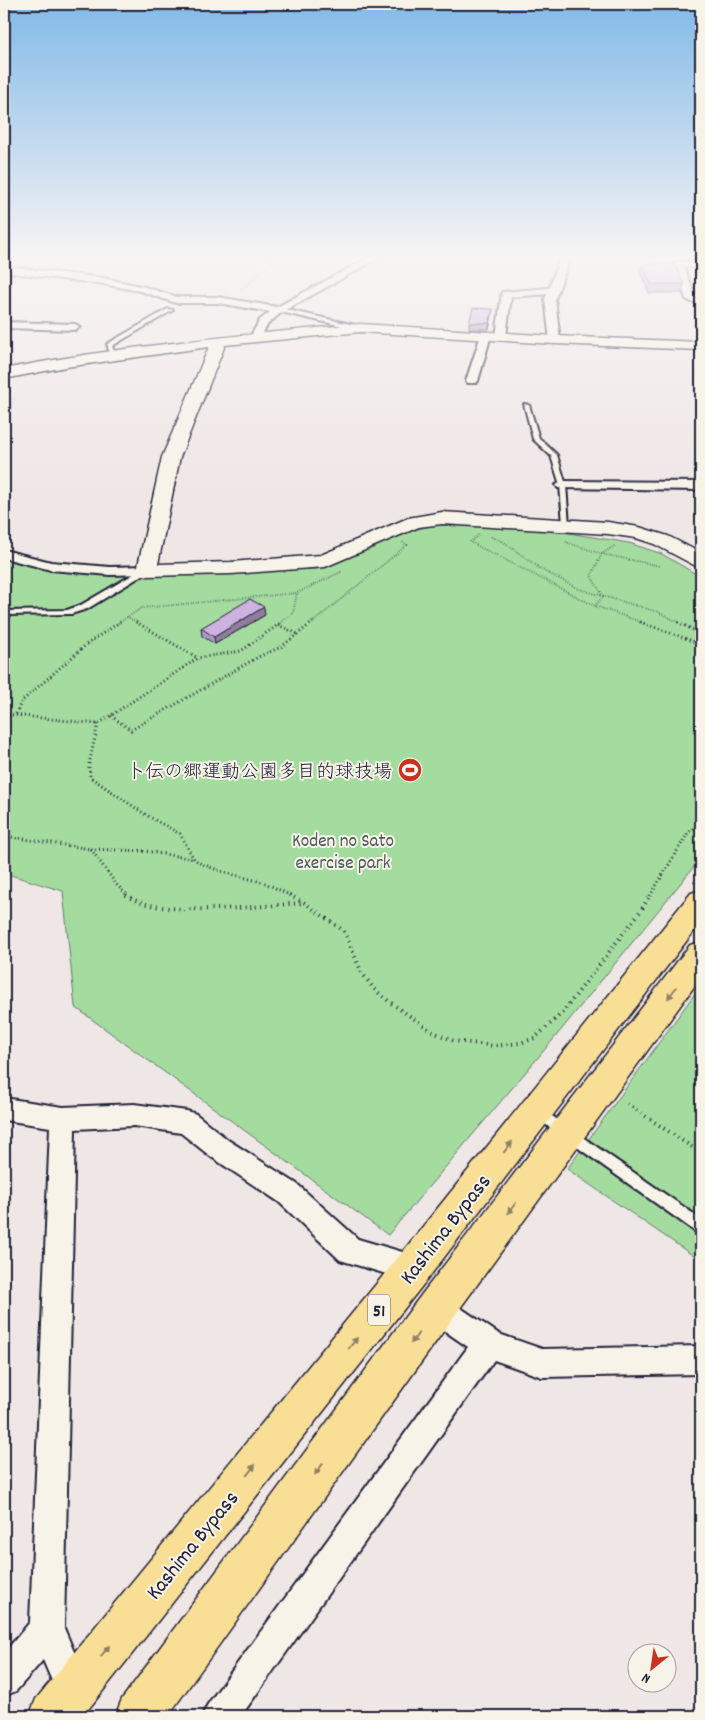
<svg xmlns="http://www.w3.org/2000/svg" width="705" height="1720" viewBox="0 0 705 1720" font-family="Dekko,'Klee One',sans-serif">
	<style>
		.built { fill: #e5d6e4 }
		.green { fill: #a4db9f; stroke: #637e6d }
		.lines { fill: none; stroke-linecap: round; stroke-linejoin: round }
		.lane-casing { stroke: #22223b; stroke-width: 4 }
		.street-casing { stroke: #22223b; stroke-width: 4 }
		.secondary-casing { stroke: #22223b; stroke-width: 3 }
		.highway-casing { stroke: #22223b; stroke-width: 3 }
		.path-far2 { stroke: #22223b; stroke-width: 2; stroke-dasharray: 0.5 2; stroke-linecap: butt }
		.path-far1 { stroke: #22223b; stroke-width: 3; stroke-dasharray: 1 3; stroke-linecap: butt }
		.path { stroke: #22223b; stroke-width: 4; stroke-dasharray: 1 4.5; stroke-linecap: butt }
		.lane { fill: #f7f3e8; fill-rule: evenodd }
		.street { fill: #f7f3e8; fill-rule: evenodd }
		.secondary { fill: #f7f3e8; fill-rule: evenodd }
		.highway { fill: #f9df96; fill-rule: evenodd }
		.wall { fill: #b099c1; stroke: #22223b }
		.shaded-wall { fill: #907d9d; stroke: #22223b }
		.building { fill: #cdb2e0; stroke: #22223b }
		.oneway { fill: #8e8068 }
		.labels { text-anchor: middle; stroke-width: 4; stroke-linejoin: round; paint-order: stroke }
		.shield { fill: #f7f3e8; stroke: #62616f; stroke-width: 1 }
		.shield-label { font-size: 18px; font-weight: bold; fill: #22223b }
		.poi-label { font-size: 19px; fill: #22223b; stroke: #f7f3e8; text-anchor: end }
		.park-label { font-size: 19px; fill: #495a59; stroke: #f7f3e8 }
		.near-street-label { font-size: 22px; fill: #22223b; stroke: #f7f3e8 }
	</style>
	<rect width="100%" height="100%" fill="#efe6e6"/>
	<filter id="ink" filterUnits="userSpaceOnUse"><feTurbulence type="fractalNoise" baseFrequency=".02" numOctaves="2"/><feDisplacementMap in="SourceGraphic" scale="10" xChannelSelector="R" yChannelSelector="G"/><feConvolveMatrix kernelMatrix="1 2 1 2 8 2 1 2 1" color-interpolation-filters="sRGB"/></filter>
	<g filter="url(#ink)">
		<path class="built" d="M15,398L4,446V400Z"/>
		<path class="green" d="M442,523L526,526L629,543L662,554L701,577V858L557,1035L388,1235L75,1007L63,891L4,873V554L51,566L110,571L317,569L405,532Z
			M701,985V1261L567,1169Z"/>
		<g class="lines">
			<g class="lane-casing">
				<path id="lane" d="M278,308L360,326L363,328L360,330L276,311Z
					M168,309L173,310L112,346L116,356L111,357L107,344Z
					M524,404L529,405L539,438L557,455L566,485L569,525L563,524L560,485L551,456L533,439Z
					M144,568H150L151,570L87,609L71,614L4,615V611L67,610L81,605Z
					M539,1107L701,1219V1234L696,1232L535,1117L533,1113L535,1109Z"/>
			</g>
			<g class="street-casing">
				<path id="street" d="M373,255H384L282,312L268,324L259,339L255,340L250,337L260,320L270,312L218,303H176L140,291L103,284L4,272V266L103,278L145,287L177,297H218L277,307Z
					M561,255H571L555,299L560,340L559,342H551L550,340L545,299L547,294L511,297L506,336L501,339L497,338L496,336L502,292L549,288Z
					M678,261L701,262V268L684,267L695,296H701V302H691L686,299L673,264Z
					M4,322L75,324L80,327L75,330L4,328Z
					M486,332L491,335L478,381L476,383H468L466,381L481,335Z
					M563,481L701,482V490L558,488L556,485Z
					M4,550L51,562L110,567L147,566L152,567L154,570L152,573L147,574L110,575L51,570L4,558Z
					M4,1098L63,1107L134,1104L187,1111L196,1114L228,1140L297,1184L358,1239L423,1258L427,1268L423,1278L413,1282L340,1260L279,1202L210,1156L181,1133L134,1126L75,1129L64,1628L90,1690L85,1702L73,1707L61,1702L43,1660L16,1691L4,1696V1653L30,1622L50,1127L4,1120Z
					M436,1294L446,1298L499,1334L542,1349L701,1346V1374L542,1377L494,1360L241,1716H202L208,1704L468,1347L426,1318L422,1308L426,1298Z"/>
			</g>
			<g class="secondary-casing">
				<path id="secondary" d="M360,324L555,336L701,342V350L555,344L360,332L225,345L180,457L158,564L231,562L321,555L408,518L442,512L608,522L639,527L668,536L701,553V567L694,565L654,544L636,538L608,534L442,524L419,527L325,567L231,574L147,576L140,574L137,570L162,457L209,347L66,367L4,379V369C122,346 241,335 360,324Z"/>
			</g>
			<g class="highway-casing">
				<path id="highway" d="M701,890V922L426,1281L83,1716H29L36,1699L400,1255L691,893Z
					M701,942V977L450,1322L168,1716H115L122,1699L422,1294L690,945Z"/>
			</g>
			<path class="path-far2" d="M232,255L330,268
				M314,266L325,255
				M240,291L274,260
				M478,535L470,542L595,606L644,623
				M491,537L504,542L542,570L579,589L658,612L680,623
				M566,542L602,554L660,566
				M595,606L603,596L591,576L602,554L616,545
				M127,617L138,623
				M118,623L142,608L297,593
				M280,623L293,613L297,593L341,572
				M312,623L407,545L402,542"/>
			<path class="path-far1" d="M136,622L198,658
				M640,622L701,644
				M678,622L701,634
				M278,625L298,634
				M4,714L98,724L198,658L241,651L282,622
				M16,714L21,702L87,644L120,622
				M111,716L131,730L258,657L281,647L313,622
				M98,724L89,764L90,777L146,815L180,834L194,859L200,863L220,871L265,883L292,896
				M4,836L91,849L145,851L194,859
				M91,849L116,884L128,896
				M694,883L701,874
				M650,896L688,833L701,822"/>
			<path class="path" d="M126,895C159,920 263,905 305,903
				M289,895L305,903L344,931L362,973L374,989L391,1003L433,1032L454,1041L495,1046L520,1043L535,1038L563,1012L642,909L650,895
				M627,1104L701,1153"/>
			<use href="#lane" class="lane"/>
			<use href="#street" class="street"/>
			<use href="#secondary" class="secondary"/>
			<use href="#highway" class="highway"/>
		</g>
		<path class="wall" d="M642,264L684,284L682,293H649L640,272Z
			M492,315L489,329H469V323Z
			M265,615L215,644L202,636L201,628Z"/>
		<path class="shaded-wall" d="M493,309L492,315L489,329V323Z
			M264,607L265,615L215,644L214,637Z"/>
		<path class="building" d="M642,264H675L684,284H651Z
			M473,308L493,309L489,323H469Z
			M250,599L264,607L214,637L201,628Z"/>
		<defs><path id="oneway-solid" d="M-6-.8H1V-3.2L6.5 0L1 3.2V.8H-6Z" transform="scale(1.25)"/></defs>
		<g class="oneway">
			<use href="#oneway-solid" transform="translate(672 993) rotate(127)"/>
			<use href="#oneway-solid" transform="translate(508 1147) rotate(-52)"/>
			<use href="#oneway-solid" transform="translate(512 1208) rotate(127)"/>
			<use href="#oneway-solid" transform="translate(415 1338) rotate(126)"/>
			<use href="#oneway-solid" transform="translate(353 1343) rotate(-51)"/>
			<use href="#oneway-solid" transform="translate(319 1469) rotate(126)"/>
			<use href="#oneway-solid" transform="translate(251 1470) rotate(-51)"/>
			<use href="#oneway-solid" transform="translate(105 1651) rotate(-51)"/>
		</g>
	</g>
	<linearGradient id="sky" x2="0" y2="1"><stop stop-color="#81bae8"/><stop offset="0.52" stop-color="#f8f4f4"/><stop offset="1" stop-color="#f8f4f4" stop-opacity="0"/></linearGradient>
	<rect width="705" height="495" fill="url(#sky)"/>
	<defs>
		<g id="stadium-disc" transform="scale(1.25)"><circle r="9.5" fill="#c8321e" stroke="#f7f3e8"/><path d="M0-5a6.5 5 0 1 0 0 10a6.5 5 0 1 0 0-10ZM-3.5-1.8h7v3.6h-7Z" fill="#fff"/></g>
	</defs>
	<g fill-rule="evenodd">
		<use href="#stadium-disc" x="410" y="770"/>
	</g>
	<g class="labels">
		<rect class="shield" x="368" y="1294.5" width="22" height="31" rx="4"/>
		<g class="shield-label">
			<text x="379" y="1316">51</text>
		</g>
		<g class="poi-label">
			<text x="392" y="777">卜伝の郷運動公園多目的球技場</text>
		</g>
		<g class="park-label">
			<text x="343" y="846">Koden no Sato<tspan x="343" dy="22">exercise park</tspan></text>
		</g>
		<g class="near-street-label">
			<text transform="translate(444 1228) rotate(-52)" y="8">Kashima Bypass</text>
			<text transform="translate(191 1544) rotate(-51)" y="8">Kashima Bypass</text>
		</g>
	</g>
	<rect width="705" height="1720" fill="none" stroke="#f7f3e8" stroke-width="20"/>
	<rect x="10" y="10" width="685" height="1700" fill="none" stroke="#22223b" stroke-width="2" filter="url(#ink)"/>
	<g transform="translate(652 1668) rotate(210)"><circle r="24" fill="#f7f3e8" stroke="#a29fa3"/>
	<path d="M0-4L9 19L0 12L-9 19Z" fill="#c8321e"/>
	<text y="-8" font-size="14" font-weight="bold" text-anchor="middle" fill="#22223b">N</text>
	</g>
</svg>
